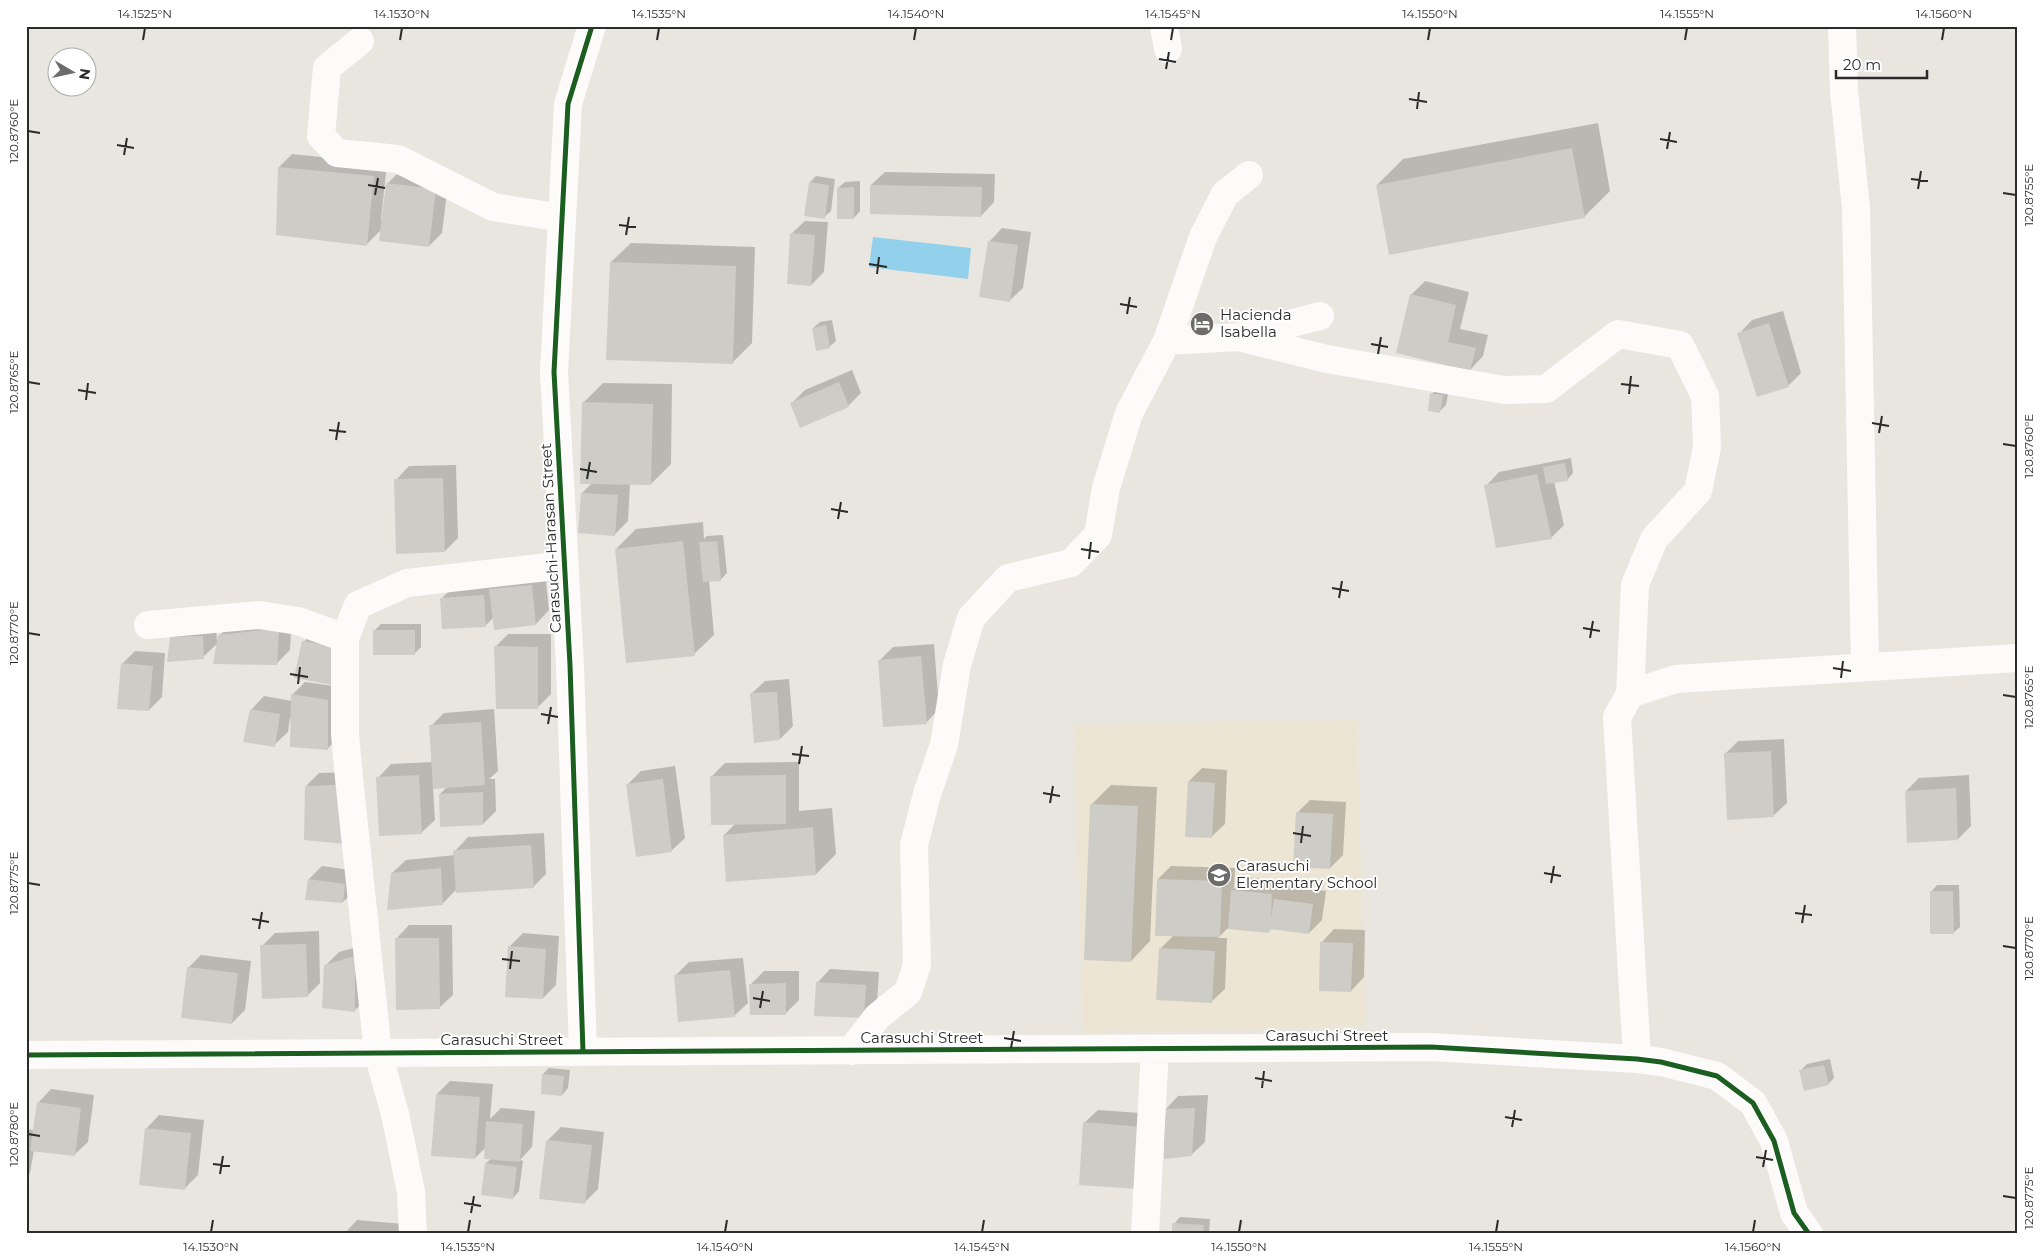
<svg xmlns="http://www.w3.org/2000/svg" width="2043" height="1260" viewBox="0 0 2043 1260" font-family="Montserrat,sans-serif">
	<style>
		.education { fill: #ece5d4 }
		.water { fill: #92d0ec }
		.shadow { fill: #0003 }
		.building { fill: #ceccc7 }
		.lines { fill: none; stroke-linecap: round; stroke-linejoin: round }
		.minor { stroke: #fcfbfa; stroke-width: 28 }
		.cycleway-casing { stroke: #fff; stroke-width: 8 }
		.cycleway { stroke: #1b5e20; stroke-width: 5 }
		.ticks { fill: none; stroke: #2b2b2b; stroke-width: 2 }
		.labels { text-anchor: middle; stroke-width: 4; stroke-linejoin: round; paint-order: stroke }
		.poi-label { font-size: 15px; fill: #2b2b2b; stroke: #fff; text-anchor: start }
		.street-label { font-size: 15px; fill: #2b2b2b; stroke: #fff }
		.neatline { fill: none; stroke: #2b2b2b; stroke-width: 2 }
		.ticks-label { font-size: 12px; text-anchor: middle; fill: #2b2b2b }
	</style>
	<rect width="100%" height="100%" fill="#e9e6e0"/>
	<path class="education" d="M1357,720L1365,1026L1083,1033L1074,725Z"/>
	<path class="water" d="M873,237L971,248L968,279L869,267Z"/>
	<path class="shadow" d="M1598,123L1610,191L1584,217L1377,185L1403,159Z
		M292,154L387,164L381,219L383,220L388,183L401,170L449,176L442,233L429,246L382,229L366,245L279,167Z
		M885,172L995,174L994,202L981,216L871,185Z
		M816,176L835,179L831,211L824,217L810,182Z
		M860,181V211L854,218L838,188L845,182Z
		M805,221L828,222L824,272L811,285L791,234Z
		M1002,228L1031,232L1023,288L1009,301L989,242Z
		M631,243L755,247L752,343L732,363L611,262Z
		M1425,281L1469,292L1460,329L1488,335L1483,356L1470,370L1398,352L1411,295Z
		M1783,311L1801,373L1788,386L1739,334L1752,320Z
		M832,320L836,341L829,347L813,328L820,322Z
		M852,370L861,393L848,406L792,403L805,390Z
		M603,383L672,384L671,464L651,484H630L628,521L615,534L582,493L592,483L583,403Z
		M1438,387L1449,389L1446,405L1440,411L1432,394Z
		M1571,458L1573,473L1567,480L1554,481L1564,525L1551,538L1486,486L1499,472Z
		M456,465L458,538L445,551L396,480L409,466Z
		M703,522L704,539L707,536L723,535L727,573L721,579L709,580L714,635L694,654L616,549L636,529Z
		M545,572L549,610L536,624L494,617L486,625L442,598L455,585Z
		M292,615L290,650L277,663L218,643L203,657L171,637L184,624H216L217,643L219,636L233,622Z
		M381,624H421V647L414,654L374,631Z
		M317,628L333,683L304,642Z
		M508,634H551V694L538,707L495,647Z
		M934,644L939,709L926,723L880,660L893,647Z
		M135,651L165,653L162,697L149,710L122,664Z
		M789,679L793,726L780,739L751,694L765,681Z
		M305,682L341,687V735L328,748L290,718L288,732L274,745L251,710L264,696L292,701V695Z
		M494,709L498,771L489,779H495L496,811L483,824L440,794L448,786L433,787L435,820L421,833L378,778L391,764L433,762L431,726L444,713Z
		M1784,739L1787,803L1773,816L1725,754L1738,741Z
		M799,762V811L832,808L836,854L816,874L724,835L735,824L712,776L725,763Z
		M675,766L685,838L671,851L628,784L641,771Z
		M1202,768L1227,770L1225,824L1211,837L1189,781Z
		M350,772L357,829L306,786L319,773Z
		M1969,775L1971,826L1958,839L1906,791L1919,778Z
		M1111,785L1157,787L1150,941L1131,961L1091,805Z
		M1310,800L1346,802L1343,855L1330,868L1297,813Z
		M544,833L546,874L533,887L457,889L443,903L392,873L406,860L455,855V851L468,837Z
		M322,866L358,871L356,889L343,902L309,879Z
		M1171,866L1235,868L1234,889L1246,877L1285,881L1284,890L1288,886L1326,891L1322,920L1309,933L1272,928L1269,931L1228,928L1218,938H1227L1225,989L1211,1002L1160,949L1174,935L1158,879Z
		M1937,885H1959L1960,927L1953,933L1931,892Z
		M409,925H452L453,995L439,1008L396,939Z
		M1334,929L1365,930L1364,977L1351,991L1321,943Z
		M319,931L320,983L307,996L262,946L275,933Z
		M523,933L559,936L556,985L543,998L509,947Z
		M368,944V997L355,1010L325,966L339,952Z
		M201,955L251,961L245,1010L232,1023L188,968Z
		M743,958L748,1003L734,1016L675,976L689,962Z
		M830,969L879,972L877,1003L864,1017L817,983Z
		M764,971H799V1000L786,1013L751,984Z
		M1830,1059L1834,1078L1828,1084L1800,1071L1807,1064Z
		M549,1068L570,1070L568,1088L562,1095L543,1074Z
		M450,1081L493,1084L490,1119L501,1108L535,1111L532,1147L520,1160L523,1161L519,1191L513,1198L483,1194L486,1163L491,1159L486,1147L475,1158L437,1094Z
		M51,1089L94,1095L88,1142L74,1155L34,1150L30,1173L26,1177V1129L34,1130L38,1103Z
		M1208,1095L1205,1142L1191,1155L1165,1110L1178,1096Z
		M1098,1110L1154,1114L1080,1184L1084,1123Z
		M159,1115L204,1120L198,1175L185,1188L146,1129Z
		M561,1127L604,1132L598,1189L584,1203L547,1141Z
		M1180,1217L1210,1219L1209,1234H1173L1174,1224Z
		M357,1220L404,1224L402,1234H344Z"/>
	<path class="building" d="M1572,148L1585,218L1389,255L1376,185Z
		M278,167L374,176L367,246L276,235Z
		M809,182L829,185L825,219L804,216Z
		M386,183L436,189L429,247L379,241Z
		M870,185L982,187L981,217L870,214Z
		M854,187V219H837V188Z
		M790,233L815,235L811,286L787,284Z
		M988,241L1018,245L1010,302L979,297Z
		M610,262L736,266L733,364L606,360Z
		M1410,294L1456,305L1448,342L1476,348L1470,371L1396,353Z
		M1769,323L1789,387L1757,397L1737,333Z
		M826,325L830,348L816,351L812,328Z
		M839,382L849,407L800,428L790,403Z
		M1430,393L1443,395L1440,413L1428,411Z
		M582,402L653,404L651,485L580,484Z
		M1565,463L1568,481L1546,484L1543,467Z
		M1537,474L1552,539L1496,548L1484,485Z
		M443,478L445,552L396,554L394,479Z
		M581,493L618,495L615,536L578,533Z
		M683,541L695,656L626,663L615,549Z
		M717,541L721,581L703,582L699,542Z
		M532,585L536,625L494,630L489,589Z
		M484,595L486,627L442,629L440,598Z
		M279,628L277,665L213,664L218,635Z
		M373,630H415V655H373Z
		M203,636L204,659L167,662L170,637Z
		M302,641L335,646L333,685L294,678Z
		M494,646L538,647V709H496Z
		M921,656L927,724L883,727L878,660Z
		M121,663L153,666L149,711L117,709Z
		M777,692L780,740L754,743L750,693Z
		M291,694L328,700V750L290,747Z
		M250,709L280,714L275,747L243,742Z
		M481,722L485,785L433,789L429,725Z
		M1771,751L1774,817L1727,820L1724,753Z
		M419,775L422,834L379,836L376,777Z
		M786,775V824L711,825L710,776Z
		M663,779L672,852L636,857L626,784Z
		M1188,781L1215,783L1212,838L1185,837Z
		M337,785L344,844L304,840L305,786Z
		M1956,788L1958,840L1907,843L1905,791Z
		M483,792V825L440,827L439,794Z
		M1090,804L1138,806L1131,962L1084,960Z
		M1296,812L1333,814L1330,869L1293,867Z
		M813,827L816,875L726,882L723,835Z
		M531,845L534,888L456,893L453,850Z
		M441,868L443,905L387,910L391,873Z
		M308,879L345,884L343,903L305,900Z
		M1157,879L1222,881L1220,937L1155,936Z
		M1231,890L1272,894L1271,918L1274,899L1313,904L1309,934L1270,929L1269,933L1228,929Z
		M1930,891H1953L1954,934H1930Z
		M395,938H439L440,1009L396,1010Z
		M1320,942L1353,943L1351,992L1319,991Z
		M306,944L308,997L262,999L260,945Z
		M508,946L546,949L543,999L505,997Z
		M1159,948L1215,951L1212,1003L1156,1000Z
		M355,956V1012L322,1008L324,965Z
		M187,967L238,973L232,1024L181,1018Z
		M730,970L735,1017L678,1022L674,975Z
		M816,982L866,985L864,1018L814,1016Z
		M786,983V1015H750L749,984Z
		M1824,1065L1829,1085L1804,1091L1799,1070Z
		M542,1074L564,1076L562,1096L541,1094Z
		M436,1094L480,1097L475,1159L431,1156Z
		M37,1102L81,1108L75,1156L30,1151Z
		M1195,1108L1192,1156L1164,1159V1109Z
		M486,1121L523,1124L520,1162L484,1159Z
		M1083,1122L1142,1127L1137,1189L1079,1185Z
		M145,1128L191,1133L185,1190L139,1185Z
		M546,1140L592,1145L585,1204L539,1199Z
		M485,1163L517,1167L513,1199L481,1195Z
		M1172,1223L1204,1225L1203,1234H1172Z"/>
	<g class="lines">
		<path class="minor" d="M1164,26L1168,49
			M1842,26L1844,91L1856,208L1865,667
			M360,41L327,68L321,136L337,153L398,159L493,207L562,218
			M1238,337L1327,359L1504,390L1546,389L1618,334L1680,345L1705,396L1707,447L1698,491L1654,539L1635,585L1630,694
			M1167,341L1238,337L1320,316
			M148,625L259,615L298,621L345,638
			M851,1051L877,1017L908,992L917,965L914,845L927,794L944,745L957,665L971,618L1008,578L1071,563L1098,535L1106,488L1129,413L1167,341L1203,237L1225,194L1249,175
			M583,1052L570,665L554,372L568,104L592,26
			M26,1055L1431,1047L1637,1059L1661,1062L1717,1076L1753,1103L1774,1141L1794,1213L1809,1234
			M1637,1059L1617,717L1630,694L1676,679L2017,658
			M413,1234L411,1192L395,1114L378,1053L349,778L345,734V638L358,605L407,583L565,565
			M1145,1234L1155,1049"/>
		<g class="cycleway-casing">
			<path id="cycleway" d="M583,1052L570,665L554,372L568,104L592,26
				M26,1055L1431,1047L1637,1059L1661,1062L1717,1076L1753,1103L1774,1141L1794,1213L1809,1234"/>
		</g>
		<use href="#cycleway" class="cycleway"/>
	</g>
	<path class="ticks" d="M143,40L145,28M400,40L402,28M657,40L659,28M914,40L916,28M1171,40L1173,28M1428,40L1430,28M1685,40L1687,28M1942,40L1944,28M1159,59L1176,62M1166,69L1169,52M1409,99L1427,102M1417,109L1419,92M28,131L40,133M1660,139L1677,142M117,145L134,148M1667,149L1670,132M124,155L127,138M1911,179L1928,181M368,185L385,188M1918,189L1921,171M2003,193L2016,195M375,195L378,178M619,225L636,227M626,235L629,217M869,264L887,267M877,274L879,257M1120,304L1137,307M1127,314L1130,297M1371,344L1388,347M1378,354L1381,337M28,382L40,384M1621,384L1639,386M78,390L96,393M1629,394L1631,376M86,400L88,383M1872,423L1889,426M329,430L346,432M1879,433L1882,416M336,440L339,422M2003,444L2016,446M580,469L597,472M587,479L590,462M831,509L848,512M838,519L841,502M1081,549L1099,552M1089,559L1091,542M1332,588L1349,591M1339,598L1342,581M1583,628L1600,631M28,633L40,635M1590,638L1593,621M1833,668L1851,671M290,674L308,677M1841,678L1843,661M298,684L300,667M2003,695L2016,697M541,714L558,717M548,724L551,707M792,754L809,756M799,764L802,746M1043,793L1060,796M1050,803L1053,786M1293,833L1311,836M1301,843L1303,826M1544,873L1561,876M28,883L40,885M1551,883L1554,866M1795,913L1812,915M252,919L269,922M1802,923L1805,905M259,929L262,912M2003,946L2016,948M502,959L520,961M510,969L512,951M753,998L770,1001M760,1008L763,991M1004,1038L1021,1041M1011,1048L1014,1031M1255,1078L1272,1081M1262,1088L1264,1071M1505,1117L1522,1120M1512,1127L1515,1110M28,1134L40,1136M1756,1157L1773,1160M213,1164L230,1166M1763,1167L1766,1150M220,1174L223,1156M2003,1196L2016,1198M464,1203L481,1206M471,1213L474,1196M211,1232L213,1220M468,1232L470,1220M725,1232L727,1220M982,1232L984,1220M1239,1232L1241,1220M1496,1232L1498,1220M1753,1232L1755,1220"/>
	<defs>
		<g id="hotel-disc" transform="scale(1.25)"><circle r="9.5" fill="#6e6c6a" stroke="#fff"/><path d="M-6-4.5h1.5V1H6V5H4.5V3h-9V5H-6ZM-4 0a1.8 1.8 0 1 1 3.6 0ZM.5 0V-2.5h3Q6-2.5 6 0Z" fill="#fff"/></g>
		<g id="school-disc" transform="scale(1.25)"><circle r="9.5" fill="#6e6c6a" stroke="#fff"/><path d="M0-5L7-2L0 1L-7-2ZM-4 1L0 2.5L4 1V4Q0 6-4 4Z" fill="#fff"/></g>
	</defs>
	<g fill-rule="evenodd">
		<use href="#hotel-disc" x="1202" y="324"/>
		<use href="#school-disc" x="1219" y="875"/>
	</g>
	<g class="labels">
		<g class="poi-label">
			<text x="1220" y="320">Hacienda<tspan x="1220" dy="17">Isabella</tspan></text>
			<text x="1236" y="871">Carasuchi<tspan x="1236" dy="17">Elementary School</tspan></text>
		</g>
		<g class="street-label">
			<text transform="translate(551 538) rotate(-93)" y="5">Carasuchi-Harasan Street</text>
			<text x="1327" y="1041">Carasuchi Street</text>
			<text x="922" y="1043">Carasuchi Street</text>
			<text x="502" y="1045">Carasuchi Street</text>
		</g>
	</g>
	<rect width="2043" height="1260" fill="none" stroke="#ffffff" stroke-width="55"/>
	<g transform="translate(72 72) rotate(99)"><circle r="24" fill="#ffffff" stroke="#aaaaaa"/>
	<path d="M0-4L9 19L0 12L-9 19Z" fill="#6e6c6a"/>
	<text y="-8" font-size="14" font-weight="bold" text-anchor="middle" fill="#2b2b2b">N</text>
	</g>
	<path d="M1836 70v8h91v-8" fill="none" stroke="#2b2b2b" stroke-width="2.5"/>
	<text x="1843" y="70" font-size="15" fill="#2b2b2b" stroke="#ffffff" stroke-width="4" paint-order="stroke">20 m</text>
	<rect x="28" y="28" width="1988" height="1204" class="neatline"/>
	<g class="ticks-label">
		<text x="145" y="18">14.1525°N</text>
		<text x="402" y="18">14.1530°N</text>
		<text x="659" y="18">14.1535°N</text>
		<text x="916" y="18">14.1540°N</text>
		<text x="1173" y="18">14.1545°N</text>
		<text x="1430" y="18">14.1550°N</text>
		<text x="1687" y="18">14.1555°N</text>
		<text x="1944" y="18">14.1560°N</text>
		<text transform="translate(14 131) rotate(-90)" y="4">120.8760°E</text>
		<text transform="translate(2029 195) rotate(-90)" y="4">120.8755°E</text>
		<text transform="translate(14 382) rotate(-90)" y="4">120.8765°E</text>
		<text transform="translate(2029 446) rotate(-90)" y="4">120.8760°E</text>
		<text transform="translate(14 633) rotate(-90)" y="4">120.8770°E</text>
		<text transform="translate(2029 697) rotate(-90)" y="4">120.8765°E</text>
		<text transform="translate(14 883) rotate(-90)" y="4">120.8775°E</text>
		<text transform="translate(2029 948) rotate(-90)" y="4">120.8770°E</text>
		<text transform="translate(14 1134) rotate(-90)" y="4">120.8780°E</text>
		<text transform="translate(2029 1198) rotate(-90)" y="4">120.8775°E</text>
		<text x="211" y="1251">14.1530°N</text>
		<text x="468" y="1251">14.1535°N</text>
		<text x="725" y="1251">14.1540°N</text>
		<text x="982" y="1251">14.1545°N</text>
		<text x="1239" y="1251">14.1550°N</text>
		<text x="1496" y="1251">14.1555°N</text>
		<text x="1753" y="1251">14.1560°N</text>
	</g>
</svg>
